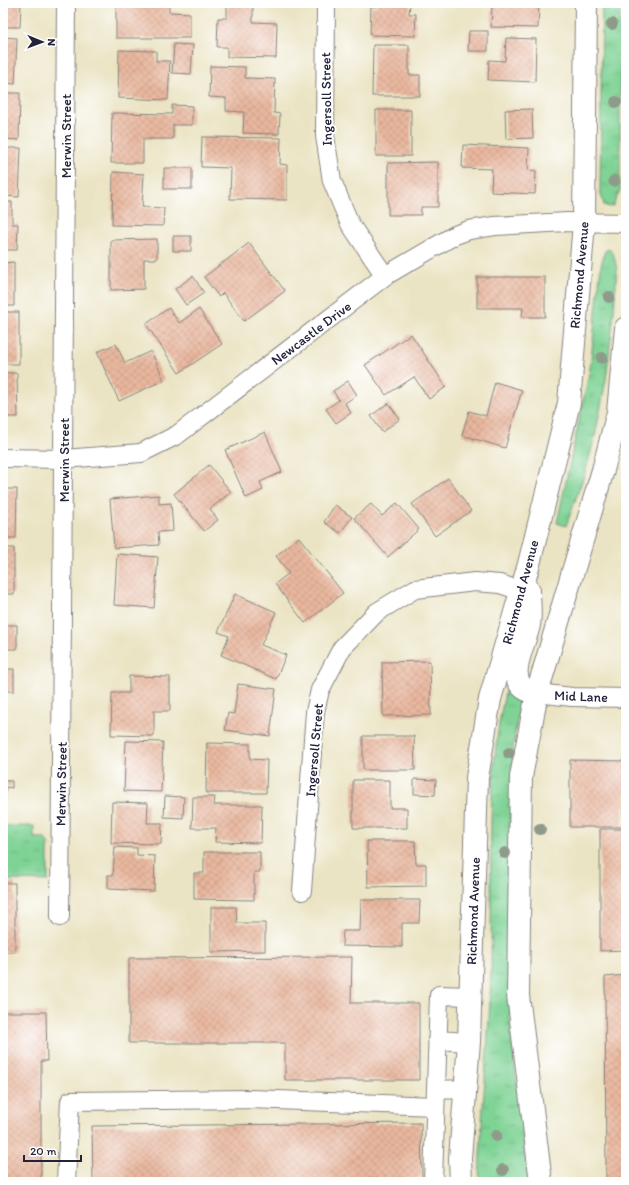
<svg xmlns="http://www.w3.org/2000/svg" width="629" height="1185" viewBox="0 0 629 1185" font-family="Itim,sans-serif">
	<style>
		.grass { fill: url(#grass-tufts); stroke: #507a68 }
		.building { fill: url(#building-cross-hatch) }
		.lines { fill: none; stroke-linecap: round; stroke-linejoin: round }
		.minor-casing { stroke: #868380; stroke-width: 20 }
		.major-casing { stroke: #868380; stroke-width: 24 }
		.minor { stroke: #fff; stroke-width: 18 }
		.major { stroke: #fff; stroke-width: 22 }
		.tree { fill: #8f9b8a }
		.labels { text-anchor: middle; stroke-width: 4; stroke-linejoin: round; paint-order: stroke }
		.street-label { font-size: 14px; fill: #22223b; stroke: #fff }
	</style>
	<defs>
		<pattern id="grass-tufts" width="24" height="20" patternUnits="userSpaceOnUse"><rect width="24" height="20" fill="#7fd395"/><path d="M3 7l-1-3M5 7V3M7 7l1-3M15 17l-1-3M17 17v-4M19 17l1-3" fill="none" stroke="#6db581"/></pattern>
		<pattern id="building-cross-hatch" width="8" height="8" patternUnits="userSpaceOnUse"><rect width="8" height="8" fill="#e9b79e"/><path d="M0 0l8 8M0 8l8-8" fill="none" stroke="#c89d89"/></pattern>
	</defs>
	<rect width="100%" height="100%" fill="#fff"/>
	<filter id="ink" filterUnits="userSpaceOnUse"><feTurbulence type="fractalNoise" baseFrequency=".025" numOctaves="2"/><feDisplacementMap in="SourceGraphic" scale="8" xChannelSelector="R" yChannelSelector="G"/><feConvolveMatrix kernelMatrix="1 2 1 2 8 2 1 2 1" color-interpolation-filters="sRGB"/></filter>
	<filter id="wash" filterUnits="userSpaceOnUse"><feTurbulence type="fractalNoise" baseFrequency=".012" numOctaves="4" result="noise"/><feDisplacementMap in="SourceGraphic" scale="16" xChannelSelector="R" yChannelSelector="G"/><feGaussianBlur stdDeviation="0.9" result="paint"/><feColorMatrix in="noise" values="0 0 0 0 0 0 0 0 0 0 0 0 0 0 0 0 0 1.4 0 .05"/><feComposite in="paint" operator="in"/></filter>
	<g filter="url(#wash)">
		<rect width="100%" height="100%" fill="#ebe4c4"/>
		<path class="grass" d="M602,3H620V190L613,206L609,207L604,205L600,191Z
			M609,249L613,253L617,269L614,312L606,380L595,436L585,473L566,526L557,523L590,369L601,265L605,251Z
			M509,677L520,695V699L513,748L511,783L510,1024L528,1182H479C481,1113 489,1044 491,974C493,876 483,773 509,677Z
			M3,826H34V838H44L48,843V881L3,880Z"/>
		<g id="blocks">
			<path class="building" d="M3,3H21L20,27H3Z
				M116,3H169V12L190,13V38H116Z
				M227,3H253V22L277,23L276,58L227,57V47H217L218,18H227Z
				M377,3H410L409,14H416L415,36L370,35L371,6L377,7Z
				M505,3L539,4L538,28L491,27L492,6H505Z
				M469,31H488V51H468Z
				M3,37L17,38L15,84L3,83Z
				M506,38L536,39L535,82L488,80L489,60L505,61Z
				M174,44L193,45L191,74L172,73Z
				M373,45H409V75H420V96H372Z
				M119,50L156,51V61H170L168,100L118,98Z
				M210,66L245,67V78L275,79L274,113L280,114L279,134L243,133L244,112L226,111V98L209,97Z
				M3,93H20L19,140L3,139Z
				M172,105L192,106V125H173V139H143V163H111L112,113L172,114Z
				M532,109L533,138L506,139L505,110Z
				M376,110H411V156H376Z
				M202,137L281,138L280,164L287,165V200L230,199L231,168L201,167Z
				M463,145L529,148L528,170L536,171L535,194L491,192L492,169L462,168Z
				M3,148H21L19,197L3,196Z
				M438,162V207H421V215H388V163Z
				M164,168H192V189H164Z
				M113,172L144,174L142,207L164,208L163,226L112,225Z
				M3,202H12V224H18L17,250H3Z
				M173,236H191V251H173Z
				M157,239V259H144V289L111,290V240Z
				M249,243L285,291L244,321L223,293L219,297L204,277Z
				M14,262V306H3V263Z
				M193,276L204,293L186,305L175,289Z
				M477,277H545V317H522L523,308H477Z
				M169,308L179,323L199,309L222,344L179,373L146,324Z
				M3,312H19V364H3Z
				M411,334L446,387L429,399L414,377L386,395L365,365Z
				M116,344L125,363L151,351L164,380L119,401L97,352Z
				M3,373H17L18,417H3Z
				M348,381L357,395L345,403L351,413L336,423L326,409L339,400L333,391Z
				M495,382L522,390L505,448L462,435L469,411L486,416Z
				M388,403L400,419L382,432L371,416Z
				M265,432L282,472L260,482L263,490L246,498L225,450Z
				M209,465L231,492L210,509L218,520L204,531L174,494Z
				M448,478L471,511L435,536L412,504Z
				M3,489H17L16,538H3Z
				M159,495V504L171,503L173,531L158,532L159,545L114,548L110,499Z
				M397,503L419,529L388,557L354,518L371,504L382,516Z
				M335,505L352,517L340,533L324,522Z
				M299,537L343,593L305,623L275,584L289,573L276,556Z
				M3,548H14V594H3Z
				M117,554L158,557L154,608L114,605Z
				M235,594L276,612L261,645L286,655L276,679L221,655L229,636L218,632Z
				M3,600H5V625H17V649H3Z
				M430,661L431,715L383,716L382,662Z
				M3,669H14V691H3Z
				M129,676L170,677V711H154V736L111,735L112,693H129Z
				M238,684L276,689L270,736L225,730L228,713L234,714Z
				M363,736H414L415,770H363Z
				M126,741L163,742L161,792L124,791Z
				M207,743L250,744V759L267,760L266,793H206Z
				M570,760L626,761V806H623V827H570Z
				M414,779L436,780L435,795L414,794Z
				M353,780H390V808H407V828H353Z
				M3,781H12V788L6,787L5,803H3Z
				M165,796L184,797L183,818L164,817Z
				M193,797H215L214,805H262L261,843L215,842L216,828H192Z
				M112,802L148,803L147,823H162L161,844L111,843Z
				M600,829H626V950L600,951Z
				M367,841H415L416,864H426V886L368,887Z
				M115,847L137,848V855L155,856L154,891L108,889V875H113Z
				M204,852H260V872H254V900L194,899V873H204Z
				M3,883H15V952H3Z
				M361,900H420L419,923H402V947L342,946L343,931H360Z
				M211,907H236L237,923H265V951L211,952Z
				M352,957L351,1003H419V1080H285V1043H129V958Z
				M626,975V1181H606L605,977Z
				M3,1012H46L47,1061H41V1182H3Z
				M421,1123L422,1178L353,1179V1182H93L92,1126Z"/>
		</g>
	</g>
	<g filter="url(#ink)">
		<use href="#blocks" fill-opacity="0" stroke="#868380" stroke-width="1"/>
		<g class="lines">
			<g class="minor-casing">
				<path id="minor" d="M326,3L325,136L332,181L350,224L385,276
					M3,458L64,459L141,453L177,435L385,276L455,235L469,230L495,226L567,222L626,223
					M537,693L572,697L626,698
					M302,891L315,712L320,690L342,648L377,612L415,589L475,582L500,584L521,591
					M60,917L66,3
					M437,1040L469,1042
					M436,1089L466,1090
					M66,1182L70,1101L250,1099L435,1106
					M433,1182L439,995L471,996"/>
			</g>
			<g class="major-casing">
				<path id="major" d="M529,591C529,602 531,614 529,625C525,646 499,687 537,693
					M461,1182L460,1158L469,1042L477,778L490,699L529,564L569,403L584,223L586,3
					M541,1182L518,995L521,777L537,693L603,470L618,412L626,328"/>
			</g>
			<use href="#minor" class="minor"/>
			<use href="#major" class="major"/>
		</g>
		<g class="tree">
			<circle cx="612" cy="24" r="6"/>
			<circle cx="616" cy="102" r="6"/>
			<circle cx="614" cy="181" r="6"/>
			<circle cx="609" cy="297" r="6"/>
			<circle cx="602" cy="358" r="6"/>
			<circle cx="509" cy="753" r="6"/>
			<circle cx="540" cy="829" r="6"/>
			<circle cx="505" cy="853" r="6"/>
			<circle cx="496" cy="1136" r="6"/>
			<circle cx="503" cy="1170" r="6"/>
		</g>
	</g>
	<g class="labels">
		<g class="street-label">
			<text transform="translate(326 99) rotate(-91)" y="5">Ingersoll Street</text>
			<text transform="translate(66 136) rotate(-90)" y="5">Merwin Street</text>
			<text transform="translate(579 275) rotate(-85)" y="5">Richmond Avenue</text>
			<text transform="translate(311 333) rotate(-37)" y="5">Newcastle Drive</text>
			<text transform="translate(64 460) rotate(-90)" y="5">Merwin Street</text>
			<text transform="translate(520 592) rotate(-75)" y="5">Richmond Avenue</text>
			<text transform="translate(581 696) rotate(2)" y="5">Mid Lane</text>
			<text transform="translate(314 750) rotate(-85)" y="5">Ingersoll Street</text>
			<text transform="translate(61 784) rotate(-89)" y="5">Merwin Street</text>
			<text transform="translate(473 911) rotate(-88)" y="5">Richmond Avenue</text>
		</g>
	</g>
	<rect width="629" height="1185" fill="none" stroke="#fff" stroke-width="16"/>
	<g transform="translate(42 42) rotate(91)" stroke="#ffffff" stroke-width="3" paint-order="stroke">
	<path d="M0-3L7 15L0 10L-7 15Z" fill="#22223b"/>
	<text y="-6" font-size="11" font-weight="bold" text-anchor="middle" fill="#22223b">N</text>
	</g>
	<path d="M24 1155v6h57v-6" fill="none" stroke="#22223b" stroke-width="2"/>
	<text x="30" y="1155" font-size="12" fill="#22223b" stroke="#ffffff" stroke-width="3" paint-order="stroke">20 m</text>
</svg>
